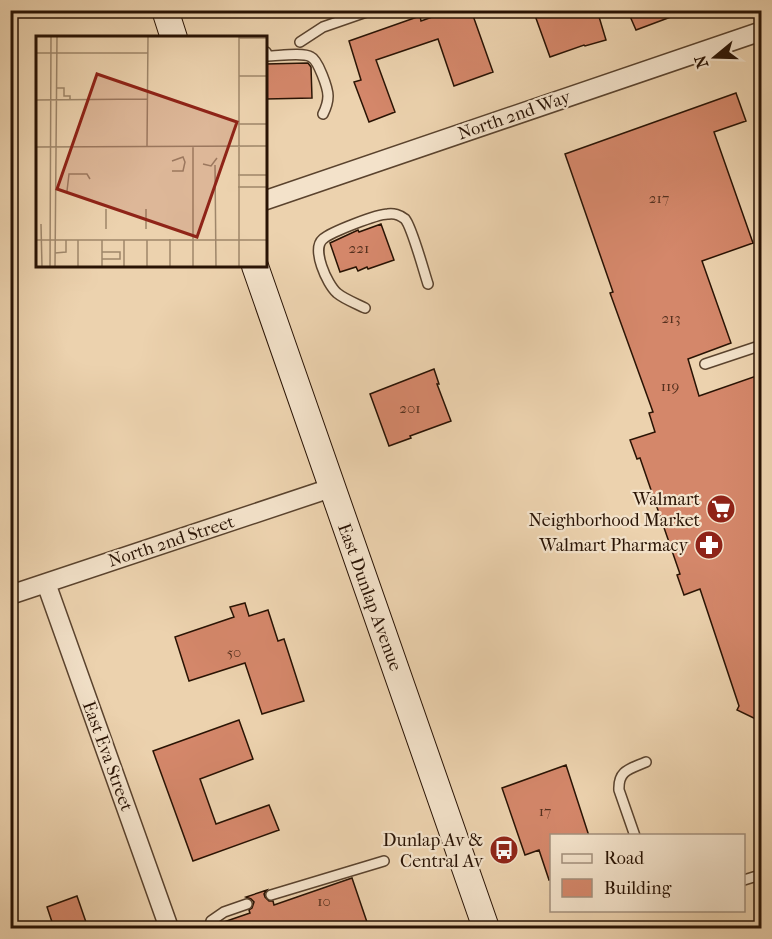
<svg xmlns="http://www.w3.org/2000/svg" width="772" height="939" viewBox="0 0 772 939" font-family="'IM FELL French Canon',serif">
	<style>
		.building { fill: #d4876a; stroke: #291304; stroke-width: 1.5 }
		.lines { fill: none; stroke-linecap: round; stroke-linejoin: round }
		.service-casing { stroke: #5a432e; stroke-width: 12 }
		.minor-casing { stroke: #5a432e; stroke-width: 21 }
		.secondary-casing { stroke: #291304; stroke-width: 28 }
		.service { stroke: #f3e2ca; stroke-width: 9 }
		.minor { stroke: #f3e2ca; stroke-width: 18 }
		.secondary { stroke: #f3e2ca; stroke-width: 26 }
		.labels { text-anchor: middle; stroke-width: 4.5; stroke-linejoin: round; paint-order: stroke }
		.number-label { font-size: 15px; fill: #54301e }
		.street-label { font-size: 18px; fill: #291304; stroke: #f3e2ca }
		.poi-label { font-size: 18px; fill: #291304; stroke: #f3e2ca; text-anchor: end }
		.inset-road { fill: none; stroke: #9e866a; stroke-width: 1.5 }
		.view { fill: #8f2418; fill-opacity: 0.15; stroke: #8f2418; stroke-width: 3 }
		.inset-edge { fill: none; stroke: #291304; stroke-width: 3 }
	</style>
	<rect width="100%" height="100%" fill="#ecd2ae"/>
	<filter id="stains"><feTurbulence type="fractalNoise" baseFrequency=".00333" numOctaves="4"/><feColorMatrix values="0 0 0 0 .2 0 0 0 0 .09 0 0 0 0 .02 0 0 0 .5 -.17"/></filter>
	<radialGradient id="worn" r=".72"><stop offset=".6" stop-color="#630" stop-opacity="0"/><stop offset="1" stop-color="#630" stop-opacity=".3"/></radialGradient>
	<path class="building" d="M452,10H471L493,72L454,86L438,39L376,60L395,112L369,122L354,82L361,80L349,41L420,16L421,21Z
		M533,10H597L606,40L585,46L584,45L550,57Z
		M638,10H683L684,12L636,30L629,14Z
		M308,63L311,67L312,98L266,99V64Z
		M736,93L746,121L714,132L753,243L702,261L731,343L688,359L699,396L762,374V722L737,710L739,706L700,589L684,595L677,575L680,574L640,458L637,459L630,440L655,432L649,413L653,412L610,293L613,292L565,154Z
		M381,224L394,260L368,269L367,267L358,271L356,267L340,272L330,243L358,230L359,232Z
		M434,369L439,384H437L451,421L410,436L411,438L389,446L370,394Z
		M245,603L249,616L268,610L278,641L284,639L304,701L262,714L245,663L189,681L175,637L234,617L230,607Z
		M239,720L253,759L200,779L216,824L269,805L279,830L193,861L153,751Z
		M566,765L589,836H552V879L549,880L539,850L525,855L502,788Z
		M352,878L369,928H213V927L218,924L250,913L249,910L252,908L254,902L251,899L246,897L267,890L264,894L265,897L269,901H273L274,905Z
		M77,896L88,928H54L47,907Z"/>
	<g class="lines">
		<g class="service-casing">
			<path id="service" d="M300,42L323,27L372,10
				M266,52L268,56C278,56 303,52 311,57C318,60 328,88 328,96C328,102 326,108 323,114
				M365,308C357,304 344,299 337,293C327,284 311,249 323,239C331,232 377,214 388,214C393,213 400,215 405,219C412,227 424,272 428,284
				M705,364L762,345
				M635,836L619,790C618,770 630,769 646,762
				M744,880L760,875
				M271,895L384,861
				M211,921L224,912L247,904"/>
		</g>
		<g class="minor-casing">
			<path id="minor" d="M266,200L762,31
				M46,583L169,928
				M10,595L331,488"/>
		</g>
		<g class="secondary-casing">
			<path id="secondary" d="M165,10L174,38
				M255,266L486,928"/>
		</g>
		<use href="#service" class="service"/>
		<use href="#minor" class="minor"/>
		<use href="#secondary" class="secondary"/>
	</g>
	<defs>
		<g id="supermarket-disc" transform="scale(1.5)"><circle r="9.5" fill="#8f2418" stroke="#f3e2ca"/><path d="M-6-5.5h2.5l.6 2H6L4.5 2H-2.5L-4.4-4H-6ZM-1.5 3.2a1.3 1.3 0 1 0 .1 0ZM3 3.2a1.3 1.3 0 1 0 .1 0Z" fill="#fff"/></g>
		<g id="pharmacy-disc" transform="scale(1.5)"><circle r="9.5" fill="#8f2418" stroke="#f3e2ca"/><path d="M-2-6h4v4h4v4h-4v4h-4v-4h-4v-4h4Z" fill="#fff"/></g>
		<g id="bus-disc" transform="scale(1.5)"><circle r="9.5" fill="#8f2418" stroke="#f3e2ca"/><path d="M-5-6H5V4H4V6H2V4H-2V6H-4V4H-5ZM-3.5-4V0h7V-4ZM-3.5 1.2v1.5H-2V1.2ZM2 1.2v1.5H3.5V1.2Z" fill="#fff"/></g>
	</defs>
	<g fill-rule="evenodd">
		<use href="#supermarket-disc" x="721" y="509"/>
		<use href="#pharmacy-disc" x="709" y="545"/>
		<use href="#bus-disc" x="504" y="850"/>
	</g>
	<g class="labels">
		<g class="number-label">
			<text x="659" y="203">217</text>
			<text x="359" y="253">221</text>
			<text x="671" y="323">213</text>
			<text x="670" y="391">119</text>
			<text x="410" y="413">201</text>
			<text x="234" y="657">50</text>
			<text x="545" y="816">17</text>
			<text x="324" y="906">10</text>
		</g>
		<g class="street-label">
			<text transform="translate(514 115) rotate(-19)" y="6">North 2nd Way</text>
			<text transform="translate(171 541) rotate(-18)" y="6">North 2nd Street</text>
			<text transform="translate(370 597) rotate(70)" y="6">East Dunlap Avenue</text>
			<text transform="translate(108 756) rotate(70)" y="6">East Eva Street</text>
		</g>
		<g class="poi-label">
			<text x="700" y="505">Walmart<tspan x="700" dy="21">Neighborhood Market</tspan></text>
			<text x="688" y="551">Walmart Pharmacy</text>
			<text x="483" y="846">Dunlap Av &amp;<tspan x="483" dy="21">Central Av</tspan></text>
		</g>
	</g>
	<g transform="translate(36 36)">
		<rect width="231" height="231" fill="#ecd2ae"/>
		<path class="inset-road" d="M203,2H231M0,17H112M203,40H231M20,52H28V60H34V64M0,64L111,63M202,88H231M111,110L112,0M0,111L231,110M136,125L147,121L149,126L147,135H136M167,128L175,130L181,122M179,129L180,231M202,139H231M202,151H231M31,155L33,138H51L54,143M70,173V193M5,188L6,231M110,193V173M0,204H231M42,204V231M66,204V231M88,204V231M66,216H84V223H66M19,217L30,216V204M14,231L15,0M19,231L21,0M111,231V204M134,231V203M157,231V110M203,231V0"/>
		<path class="view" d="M61,38L201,86L161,201L21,153Z"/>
		<rect width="231" height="231" class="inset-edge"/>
	</g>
	<rect width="772" height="939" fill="none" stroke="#ecd2ae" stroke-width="36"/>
	<rect x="12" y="12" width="748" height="915" fill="none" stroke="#291304" stroke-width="3"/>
	<rect x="18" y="18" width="736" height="903" fill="none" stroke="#291304" stroke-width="1.5"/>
	<rect x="550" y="834" width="195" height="78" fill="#f3e2ca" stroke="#a28f7b" stroke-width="1.5"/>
	<rect x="562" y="854" width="30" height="9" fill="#f3e2ca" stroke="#a28f7b" stroke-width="1.5"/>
	<text x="604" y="864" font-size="18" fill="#291304">Road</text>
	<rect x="562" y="879" width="30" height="18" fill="#d4876a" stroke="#a28f7b" stroke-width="1.5"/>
	<text x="604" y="894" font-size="18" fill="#291304">Building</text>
	<g transform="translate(715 57) rotate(251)" stroke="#f3e2ca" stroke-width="4.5" paint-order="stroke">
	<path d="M0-4.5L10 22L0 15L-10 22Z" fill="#291304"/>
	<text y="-9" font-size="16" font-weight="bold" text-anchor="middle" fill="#291304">N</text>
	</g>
	<rect width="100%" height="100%" filter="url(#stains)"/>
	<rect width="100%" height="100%" fill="url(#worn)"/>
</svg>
